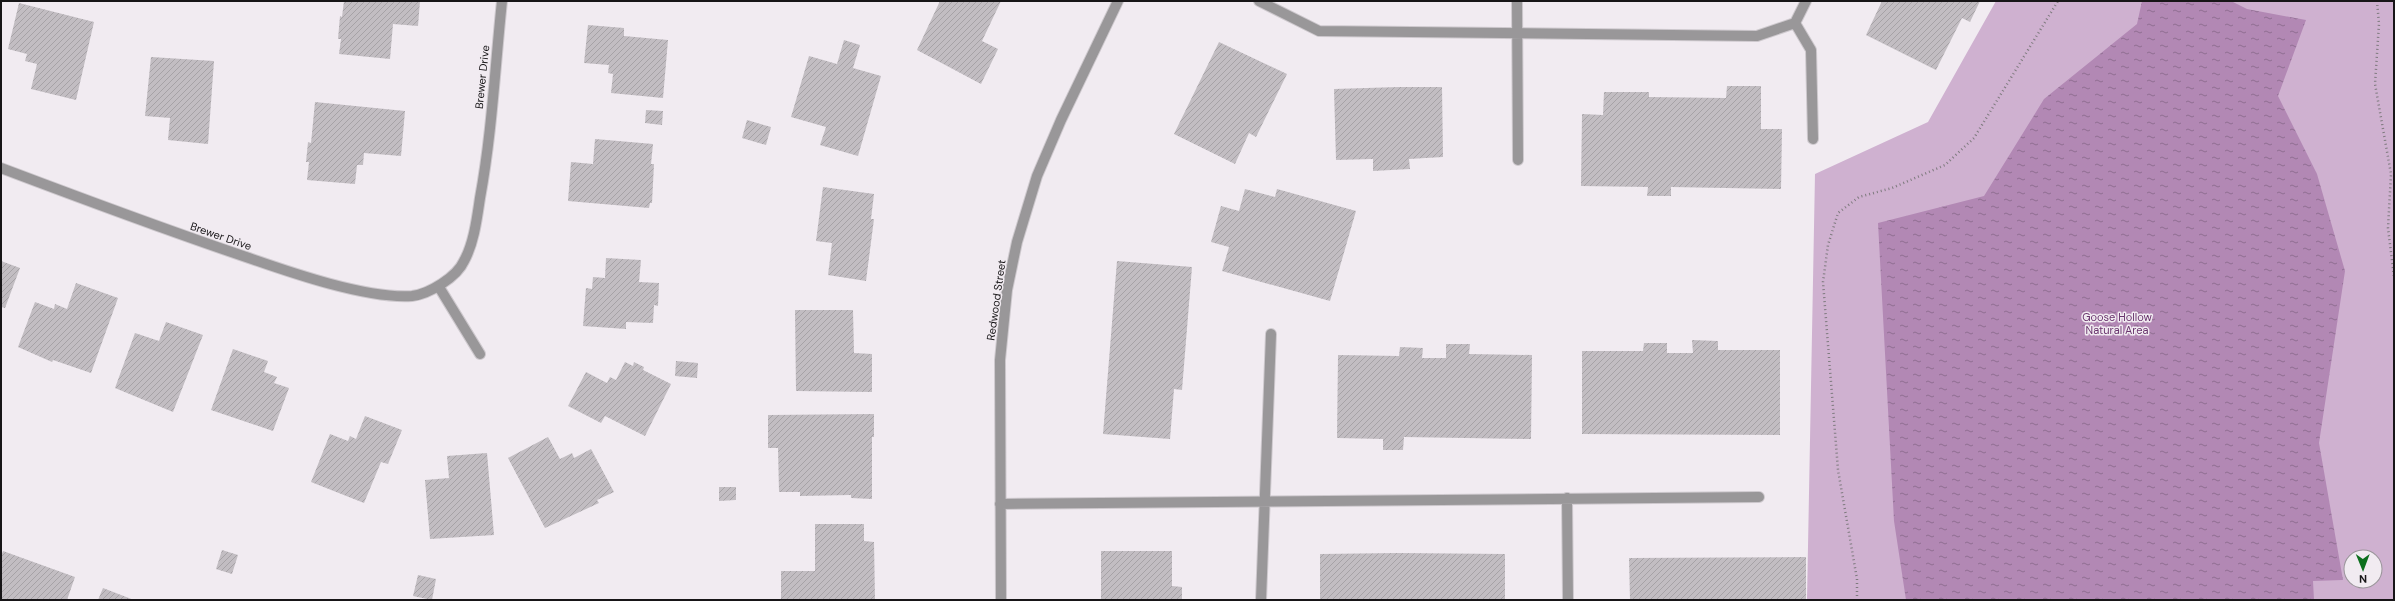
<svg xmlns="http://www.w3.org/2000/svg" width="2395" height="601" viewBox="0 0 2395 601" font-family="'DM Sans',sans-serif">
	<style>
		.park { fill: #cfb1d0; fill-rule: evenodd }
		.water { fill: url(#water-ripples) }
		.building { fill: url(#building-hatch) }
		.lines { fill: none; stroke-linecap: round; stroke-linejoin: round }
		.minor-casing { stroke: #cec9ce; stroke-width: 12 }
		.path { stroke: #7f7b7f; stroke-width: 2.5; stroke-dasharray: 1 3; stroke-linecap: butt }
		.minor { stroke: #999799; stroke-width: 10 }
		.labels { text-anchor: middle; stroke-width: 3; stroke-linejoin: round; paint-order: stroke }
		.street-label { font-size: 11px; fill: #171517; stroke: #f1ebf1 }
		.park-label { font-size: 11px; fill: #68336c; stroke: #f1ebf1 }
	</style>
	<defs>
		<pattern id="water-ripples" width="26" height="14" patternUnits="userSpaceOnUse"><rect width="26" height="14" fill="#b288b4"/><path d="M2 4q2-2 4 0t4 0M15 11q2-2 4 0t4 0" fill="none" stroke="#906e91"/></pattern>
		<pattern id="building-hatch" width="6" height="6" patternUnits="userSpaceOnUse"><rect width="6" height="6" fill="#c2bdc2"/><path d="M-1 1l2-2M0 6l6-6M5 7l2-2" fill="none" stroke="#a6a2a6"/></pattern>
	</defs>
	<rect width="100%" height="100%" fill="#f1ebf1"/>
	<path class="park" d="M1996,1H2394V600H1807L1815,174L1928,122ZM2351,557H2375V581H2351Z"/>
	<path class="water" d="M2142,1H2231L2247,9L2306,20L2278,96L2317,174L2345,271L2319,443L2343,580L2313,581L2314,600H1906L1894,521L1878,223L1984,196L2044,99L2137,24Z"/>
	<path class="building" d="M344,1H420L418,26L393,24L390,59L339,54L341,39H338L340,16L342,17Z
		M940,1H1001L982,41L998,49L981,84L917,50Z
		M1882,1H1980L1970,22L1962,18L1936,70L1866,35Z
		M19,3L94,22L76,100L31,89L37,64L25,61L27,54L8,49Z
		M588,25L624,28V36L668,40L663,98L611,93L613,74L608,73L609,65L584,63Z
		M844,40L860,45L853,68L881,76L858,156L820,145L826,127L791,117L809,56L837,64Z
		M1219,42L1287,74L1256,137L1249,133L1235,164L1174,134Z
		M151,57L214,61L208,144L168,140L170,118L145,116Z
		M1727,86H1761V129H1782L1781,189L1671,187V196H1647L1648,187L1581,186L1582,114L1603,115L1604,92H1649V97L1726,98Z
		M1399,87H1442L1443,157L1409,159L1410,169L1373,171V159L1336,160L1334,89Z
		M315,102L405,111L401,156L364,153L363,165H357L355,184L307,180L309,162H306L308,142L311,143Z
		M646,110L663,111L662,125L645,123Z
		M747,120L771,127L766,145L742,138Z
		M595,139L653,144L651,164H654L652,203H650L649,208L568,201L571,162L593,164Z
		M823,187L874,194L871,219H874L866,281L828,275L832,243L816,241Z
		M1245,189L1275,197L1277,189L1356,211L1330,301L1222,271L1229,247L1211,242L1221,206L1239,211Z
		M606,258L641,260L639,282L659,283L658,306L654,305L653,323L626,322V329L583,326L586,288L592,289L593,277L605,278Z
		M1,261L20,268L5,308L1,307Z
		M1117,261L1192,267L1182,390L1174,389L1170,439L1103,434Z
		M76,283L118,298L91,373L53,360L52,362L18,347L35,302L54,309L55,304L67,309Z
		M795,310H853L854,353L872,354V392L796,391Z
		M166,322L203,335L173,412L115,388L135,333L159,341Z
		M1692,340L1718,341V350H1780V435L1582,434V351H1643L1644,343H1667V353H1693Z
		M1446,344H1470L1469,354L1532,355L1531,439L1404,437L1403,450H1383V439L1337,438L1338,355L1399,356L1400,347L1423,348L1422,358H1446Z
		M233,349L268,361L264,372L277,377L274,383L289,388L273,431L211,410Z
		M676,361L698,363L697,378L675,376Z
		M625,362L633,366L634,362L644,367L643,370L671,384L645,436L605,416L601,423L568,406L586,372L607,383L610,377L616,380Z
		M874,414V437H872V499L851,498V495L800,496V492H779L778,448H768V415Z
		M365,416L402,430L388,464L381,462L364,503L311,482L330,434L348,441L350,436L356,439Z
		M548,437L560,459L572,453L574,458L591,449L614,492L597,500L599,503L545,528L508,458Z
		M487,453L494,535L430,539L425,480L449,478L447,456Z
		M719,487H736V500L719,501Z
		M815,524H864V541L874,542L875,600H781V571H815Z
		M222,550L238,555L232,574L216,569Z
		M3,551L75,577L67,600H1V556Z
		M1101,551H1172V586L1182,587V600H1101Z
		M1398,553L1505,554V600H1320V554Z
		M1806,557V600H1630L1629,558Z
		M418,575L436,579L432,600L413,596Z
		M103,588L134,600H98Z"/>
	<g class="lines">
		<g class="minor-casing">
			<path id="minor" d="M1259,1L1319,31L1757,36L1795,23L1806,1
				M1517,1L1518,160
				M1795,23L1811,50L1813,139
				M1,168C83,199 166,230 249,258C292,273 367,299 412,296C429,294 457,277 464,261C474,243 477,218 480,198C492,133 495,67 502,1
				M439,287L480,354
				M1567,498L1568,600
				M1000,504L1759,497
				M1001,600L1000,360L1007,290L1017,242L1037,176L1061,120L1118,1
				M1261,600L1271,334"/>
		</g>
		<path class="path" d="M2377,1L2379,24L2375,84L2391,174L2388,228L2394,277
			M1857,600V579L1838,470L1823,282L1828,245L1838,213L1859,197L1892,188L1945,165L1974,138L2058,1"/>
		<use href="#minor" class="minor"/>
	</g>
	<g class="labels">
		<g class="street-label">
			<text transform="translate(482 77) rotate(-84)" y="4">Brewer Drive</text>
			<text transform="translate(221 236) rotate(19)" y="4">Brewer Drive</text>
			<text transform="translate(996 300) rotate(-82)" y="4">Redwood Street</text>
		</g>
		<g class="park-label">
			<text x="2117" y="321">Goose Hollow<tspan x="2117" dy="13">Natural Area</tspan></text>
		</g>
	</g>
	<rect width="2395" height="601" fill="none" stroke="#171517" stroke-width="4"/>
	<g transform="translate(2363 569) rotate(179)"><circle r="19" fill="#f1ebf1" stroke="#9a959a"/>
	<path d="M0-3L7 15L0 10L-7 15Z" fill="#0c6f1d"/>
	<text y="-6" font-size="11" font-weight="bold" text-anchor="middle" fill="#171517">N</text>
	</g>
</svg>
